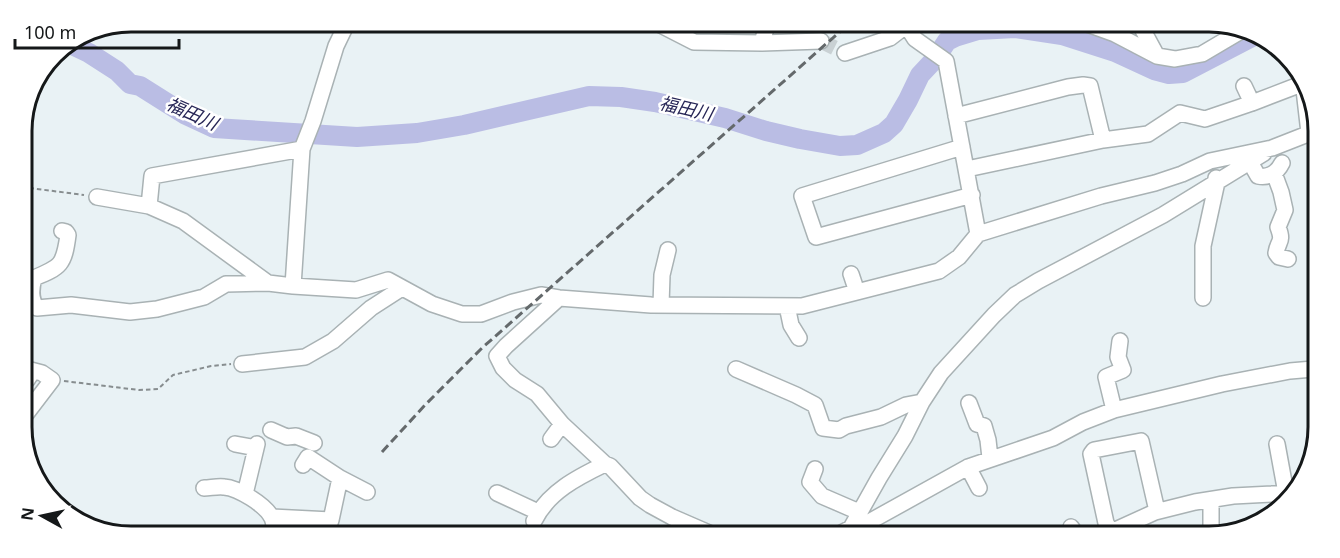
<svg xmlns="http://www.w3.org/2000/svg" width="1340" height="558" viewBox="0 0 1340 558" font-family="'Noto Sans','Noto Sans JP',sans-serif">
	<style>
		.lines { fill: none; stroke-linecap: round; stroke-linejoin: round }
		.river { stroke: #babde4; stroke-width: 20 }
		.minor-tunnel { stroke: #c9d1d4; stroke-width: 15; stroke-dasharray: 15 8; stroke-linecap: butt }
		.minor-casing { stroke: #a9b2b4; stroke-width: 18 }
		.path { stroke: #878d8f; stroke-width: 2; stroke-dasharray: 4.5 3; stroke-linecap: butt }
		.minor { stroke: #fff; stroke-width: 15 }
		.rail { stroke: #64696b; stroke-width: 3; stroke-dasharray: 9 4.5; stroke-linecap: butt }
		.labels { text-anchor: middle; stroke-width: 5; stroke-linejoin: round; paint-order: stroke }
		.water-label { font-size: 18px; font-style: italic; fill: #272656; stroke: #fff }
		.rim { fill: none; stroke: #151819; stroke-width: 3 }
	</style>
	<rect width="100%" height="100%" fill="#e9f2f5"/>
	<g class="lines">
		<path class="river" d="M70,44L89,53L117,71L130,84L140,86L186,115L214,128L357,137L417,133L464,125L589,96L621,97L655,102L725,118L766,131L800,139L840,146L857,145L884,133L894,124L908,100L920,75L935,59L947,41L955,37L978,30L1015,28L1062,35L1115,52L1154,70L1169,74L1183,73L1258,34"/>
		<path class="minor-tunnel" d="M821,41L845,53"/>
		<g class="minor-casing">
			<path id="minor" d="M653,21L694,42L762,43L821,41
				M1079,21L1115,34L1157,56L1175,59L1202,54L1246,28
				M1138,21L1157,56
				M906,25L915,39L946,61L978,234
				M762,43L768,21
				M845,53L890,38L912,21
				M1303,81L1309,133
				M1244,86L1252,103
				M956,116L1068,87L1083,85L1090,86L1103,140L967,169
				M1103,140L1148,134L1180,113L1205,119L1252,103L1304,83
				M962,147L802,196L816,237L972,195
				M1250,162L1258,176C1269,178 1277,173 1282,163
				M1274,173L1281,192L1285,210L1278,227C1284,243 1278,240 1276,253L1279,257L1288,259
				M97,197L149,206L183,221L268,283
				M149,206L152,176L302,149
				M62,231L66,232L68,235C64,265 61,267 34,278C31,289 30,299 37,308L71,305L130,312L157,309L204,297L226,284L268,283L293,286L356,290L388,280L432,304L462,314H481L513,302L541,295L559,298L651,305L802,306L939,271L959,257L978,234L1101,196L1155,183L1182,174L1210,161L1272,148L1318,130
				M851,274L857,292
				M293,286L302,149L313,121L336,46L348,21
				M559,298L506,346L497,356L503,368L515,380L537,394L562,424L605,464L610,466L640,498L650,505L672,517L718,537
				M1203,298V246L1217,182L1216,178
				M661,305L662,275L668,250
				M787,306L791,325L799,338
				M22,347L24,345
				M242,364L305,357L333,341L371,308L402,288
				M23,368L42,373L52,380L23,418
				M736,369L796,395L815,405L823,428L839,430L846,426L881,417L906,405L922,402
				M23,382L27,380L33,371
				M969,403L977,424L984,426L988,440L990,458
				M1114,410L1106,377L1123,370L1118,357L1120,341
				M271,430L287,437L296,436L314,443
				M551,439L562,424
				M235,444L256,448
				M1277,444L1286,493
				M303,465L308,457L340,478
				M968,467L979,488
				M815,469L810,482L822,496L859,512
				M204,488C210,488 218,486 224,487C238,488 266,505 272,518C275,524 274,530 273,537
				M497,493L538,512
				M245,494L257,444
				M1211,500V537
				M272,517L331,520L329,526
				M331,520L340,478L367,492
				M534,521C548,492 578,477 605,464
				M1071,527L1078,537
				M851,528L879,478L905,436L922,402L941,373L994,315L1015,295L1038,281L1163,215L1264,153
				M1111,532L1106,523L1091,454L1094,450L1141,441L1157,511
				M834,537L851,528L869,522L968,467L1053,438L1083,422L1114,410L1222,384L1290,371L1313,369
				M1100,537L1155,512L1195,502L1233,496L1292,493"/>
		</g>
		<path class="path" d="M22,187L84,195
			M64,381L139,390L158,389L173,375L211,366L231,364"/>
		<use href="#minor" class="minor"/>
		<path class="rail" d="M382,452L425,405L482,348L852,21"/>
	</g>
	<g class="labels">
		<g class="water-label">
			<text transform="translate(686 109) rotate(13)" y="6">福田川</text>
			<text transform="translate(192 114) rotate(24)" y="6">福田川</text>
		</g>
	</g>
	<path d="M0 0H1340V558H0ZM131 32H1209A99 99 0 0 1 1308 131V427A99 99 0 0 1 1209 526H131A99 99 0 0 1 32 427V131A99 99 0 0 1 131 32Z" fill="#fff" fill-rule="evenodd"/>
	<path class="rim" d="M131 32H1209A99 99 0 0 1 1308 131V427A99 99 0 0 1 1209 526H131A99 99 0 0 1 32 427V131A99 99 0 0 1 131 32Z"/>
	<g transform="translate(42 516) rotate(278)" stroke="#ffffff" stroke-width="4.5" paint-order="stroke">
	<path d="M0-4.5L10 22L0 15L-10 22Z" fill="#151819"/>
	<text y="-9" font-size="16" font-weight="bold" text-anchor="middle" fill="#151819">N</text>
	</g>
	<path d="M15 39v9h164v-9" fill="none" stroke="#151819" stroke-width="3"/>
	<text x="24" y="39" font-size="18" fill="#151819" stroke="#ffffff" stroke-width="4.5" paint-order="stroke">100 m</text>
</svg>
